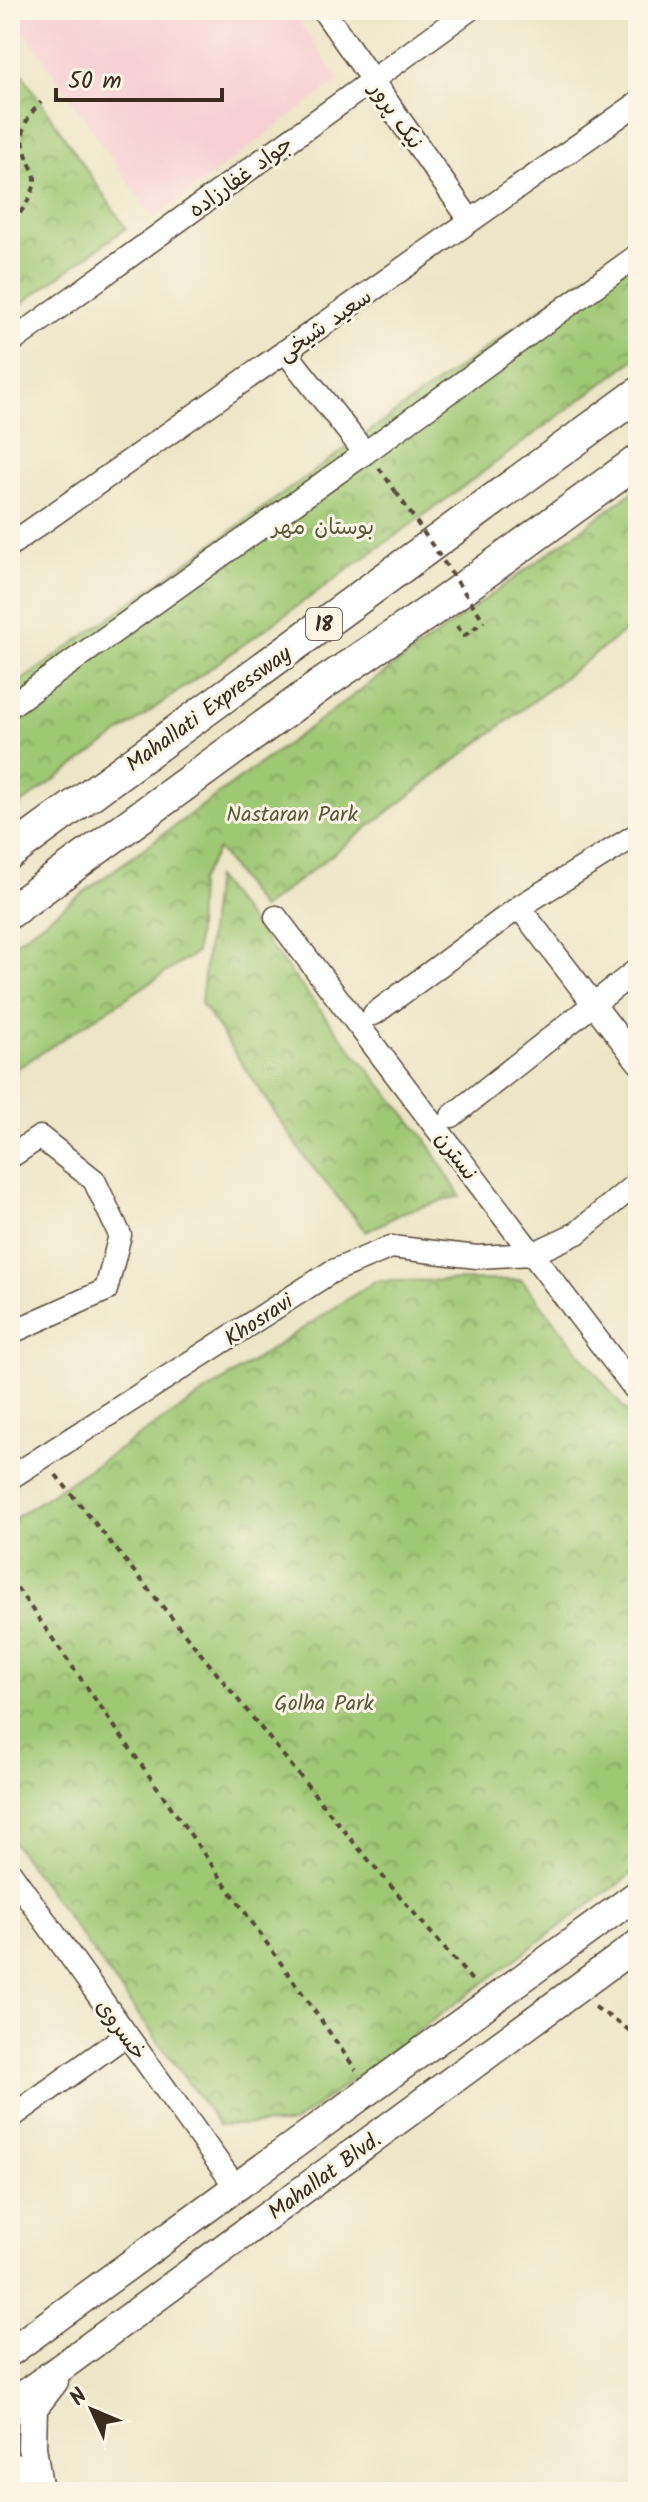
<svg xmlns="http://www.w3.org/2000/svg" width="648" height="2502" viewBox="0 0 648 2502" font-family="Kalam,'Playpen Sans Arabic',sans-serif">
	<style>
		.built { fill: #f7cfd4 }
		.park { fill: url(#park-crowns); stroke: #6d7949; stroke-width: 2 }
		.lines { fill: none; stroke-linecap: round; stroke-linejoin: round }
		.minor-casing { stroke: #564637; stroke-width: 25 }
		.major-casing { stroke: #564637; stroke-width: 31 }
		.highway-casing { stroke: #564637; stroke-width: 35 }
		.path { stroke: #564637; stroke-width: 4; stroke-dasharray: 6 6; stroke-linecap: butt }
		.minor { stroke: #fff; stroke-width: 22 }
		.major { stroke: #fff; stroke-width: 28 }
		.highway { stroke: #fff; stroke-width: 32 }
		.path-bridge { stroke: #564637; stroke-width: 4; stroke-dasharray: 6 6; stroke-linecap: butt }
		.labels { text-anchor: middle; stroke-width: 6; stroke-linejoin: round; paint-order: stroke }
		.shield { fill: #fcf5e5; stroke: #75675a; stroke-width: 2 }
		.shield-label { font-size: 20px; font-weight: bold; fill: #3b2a1e }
		.street-label { font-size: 22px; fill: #3b2a1e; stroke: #fcf5e5 }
		.park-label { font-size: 22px; fill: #595938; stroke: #fcf5e5 }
	</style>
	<defs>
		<pattern id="park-crowns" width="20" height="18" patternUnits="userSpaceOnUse" patternTransform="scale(2)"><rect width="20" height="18" fill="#9fc874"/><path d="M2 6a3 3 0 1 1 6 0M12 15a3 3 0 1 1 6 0" fill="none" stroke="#83a35f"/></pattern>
	</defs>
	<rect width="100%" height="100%" fill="#fcf5e5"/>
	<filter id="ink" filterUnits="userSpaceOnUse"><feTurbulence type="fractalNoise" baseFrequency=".0125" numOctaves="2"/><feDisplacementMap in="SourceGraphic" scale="16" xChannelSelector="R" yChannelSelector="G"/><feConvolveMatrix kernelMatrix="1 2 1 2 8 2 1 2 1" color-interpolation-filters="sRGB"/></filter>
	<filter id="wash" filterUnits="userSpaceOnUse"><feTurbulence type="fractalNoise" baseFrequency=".006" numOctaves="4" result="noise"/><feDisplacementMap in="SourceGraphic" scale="32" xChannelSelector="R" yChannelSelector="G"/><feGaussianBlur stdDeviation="1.8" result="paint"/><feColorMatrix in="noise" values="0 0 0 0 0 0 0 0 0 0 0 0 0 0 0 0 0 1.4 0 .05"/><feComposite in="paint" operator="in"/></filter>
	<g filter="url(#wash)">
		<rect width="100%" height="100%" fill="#ece5c6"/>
		<path class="built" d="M10,10H291L339,80L153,219Z"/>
		<path class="park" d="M10,56L126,228L10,312Z
			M638,239V357L452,495L10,812V689Z
			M638,488V621L261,909L218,849L199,882L196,953L10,1073V946Z
			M215,877L340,1035L425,1138L460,1196L404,1212L366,1232L306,1159L201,1003Z
			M522,1280L638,1426V1869L292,2124L219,2125L10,1838V1521L375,1281Z"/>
	</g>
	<g filter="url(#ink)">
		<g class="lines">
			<g class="minor-casing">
				<path id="minor" d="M323,10L470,220
					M10,343L469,10
					M365,453L638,255
					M10,545L638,103
					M10,706L365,453L285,351
					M519,907L638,1062
					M276,917L638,1393
					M374,1014L519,907L638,834
					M452,1116L638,969
					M10,1157L40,1137L94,1180L120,1235L106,1290L10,1333
					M10,1478L331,1272L391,1247L477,1257L532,1254L577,1233L638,1182
					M10,1872L235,2186
					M10,2118L126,2035"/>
			</g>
			<g class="major-casing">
				<path id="major" d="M10,2352L638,1894
					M10,2405L638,1944
					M10,2466L33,2492
					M39,2492L32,2447L33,2408L54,2381"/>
			</g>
			<g class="highway-casing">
				<path id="highway" d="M10,853L638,394
					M10,912L321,685L441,604L638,461"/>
			</g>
			<path class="path" d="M10,65L14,62
				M20,213C27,203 35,191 35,178C35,173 30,165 28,160C19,134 22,122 41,102
				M379,468L396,492
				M457,626L464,636L484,621
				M56,1475L355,1844L475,1984
				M10,1578L356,2070
				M595,2007L638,2036"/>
			<use href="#minor" class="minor"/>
			<use href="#major" class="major"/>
			<use href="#highway" class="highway"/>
			<path class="path-bridge" d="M396,492L484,621"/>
		</g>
	</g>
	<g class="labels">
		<rect class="shield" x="306" y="608" width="36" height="32" rx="6"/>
		<g class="shield-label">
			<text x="324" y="631">18</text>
		</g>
		<g class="street-label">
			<text transform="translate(397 115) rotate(55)" y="8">نیک پرور</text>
			<text transform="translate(240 176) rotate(-36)" y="8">جواد غفارزاده</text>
			<text transform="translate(324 324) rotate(-35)" y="8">سعید شیخی</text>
			<text transform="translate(208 708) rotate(-36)" y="8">Mahallati Expressway</text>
			<text transform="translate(457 1155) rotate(53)" y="8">نسترن</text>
			<text transform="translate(258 1319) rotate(-33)" y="8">Khosravi</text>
			<text transform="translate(122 2029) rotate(54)" y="8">خسروی</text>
			<text transform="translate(324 2175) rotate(-36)" y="8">Mahallat Blvd.</text>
		</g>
		<g class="park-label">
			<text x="323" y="534">بوستان مهر</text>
			<text x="292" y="821">Nastaran Park</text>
			<text x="324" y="1710">Golha Park</text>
		</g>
	</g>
	<rect width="648" height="2502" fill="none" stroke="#fcf5e5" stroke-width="40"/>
	<g transform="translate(92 2410) rotate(314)" stroke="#fcf5e5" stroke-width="6" paint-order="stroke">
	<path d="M0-6L14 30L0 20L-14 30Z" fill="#3b2a1e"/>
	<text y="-12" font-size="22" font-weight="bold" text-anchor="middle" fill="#3b2a1e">N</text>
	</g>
	<path d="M56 88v12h166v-12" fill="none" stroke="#3b2a1e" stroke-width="4"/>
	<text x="68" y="88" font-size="24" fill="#3b2a1e" stroke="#fcf5e5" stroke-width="6" paint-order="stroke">50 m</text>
</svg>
